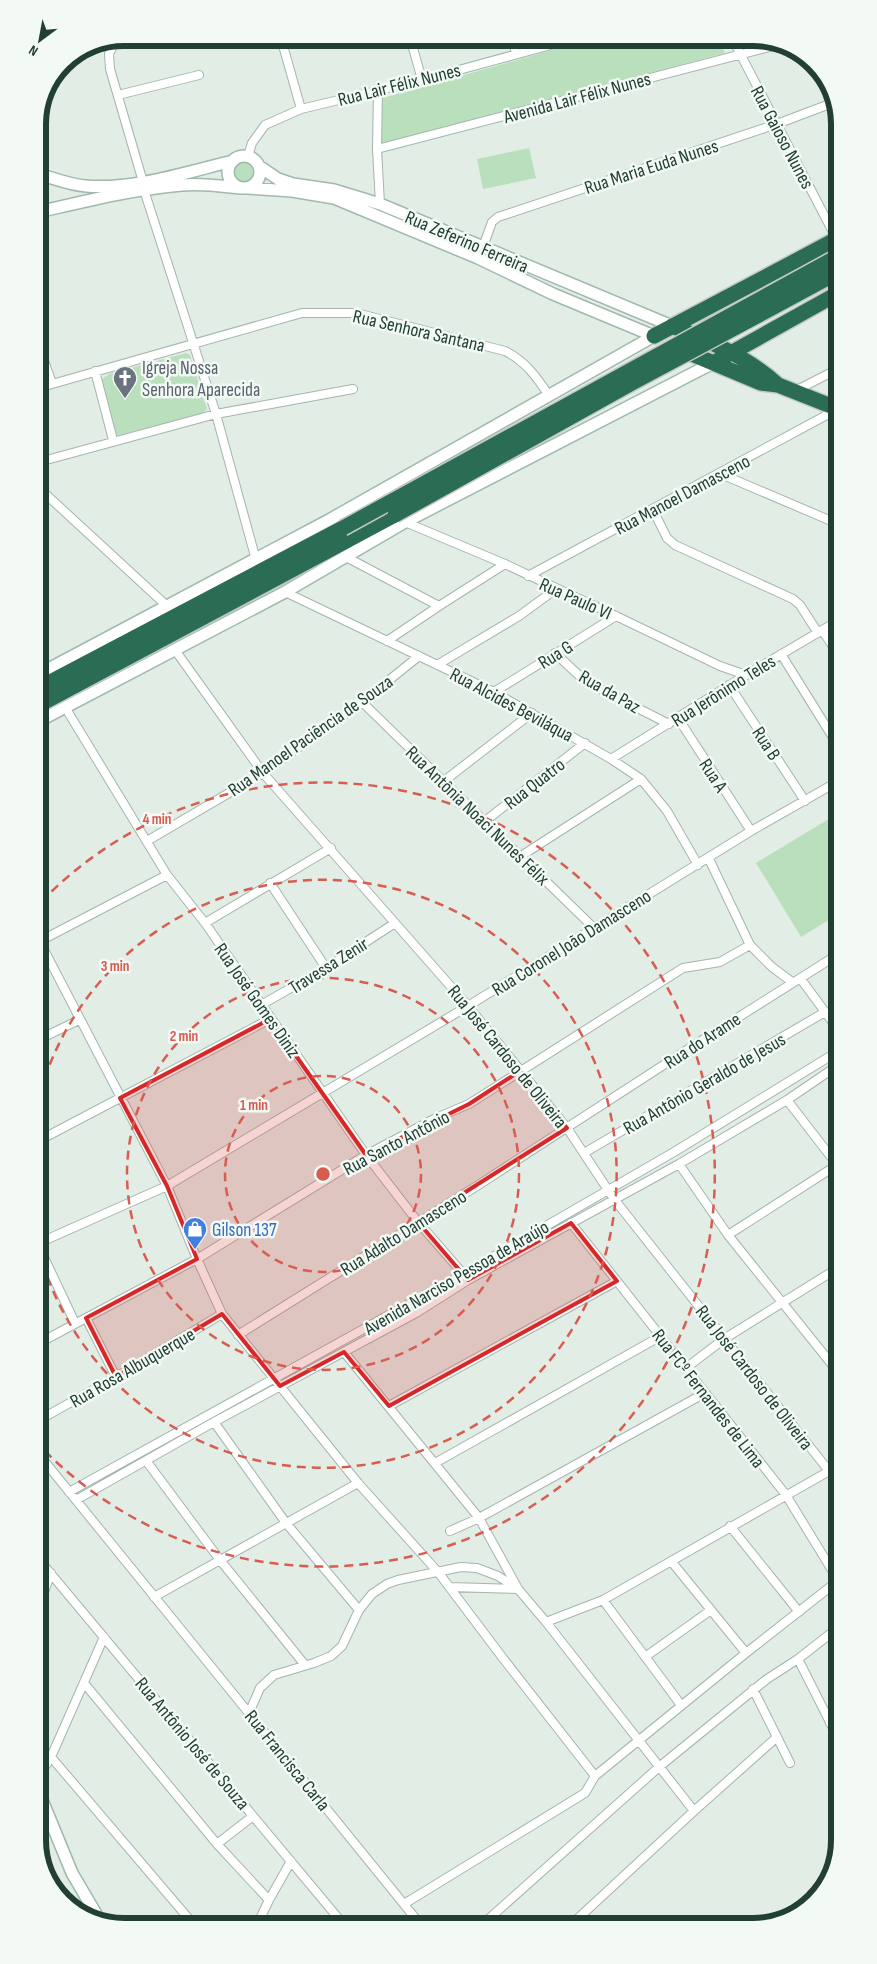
<svg xmlns="http://www.w3.org/2000/svg" width="877" height="1964" viewBox="0 0 877 1964" font-family="'Sofia Sans Condensed',sans-serif">
	<style>
		.green { fill: #badfbd }
		.lines { fill: none; stroke-linecap: round; stroke-linejoin: round }
		.street-casing { stroke: #a4b5ac; stroke-width: 10 }
		.secondary-casing { stroke: #a0b9ac; stroke-width: 14 }
		.highway-casing { stroke: #c1c9c6; stroke-width: 18 }
		.street { stroke: #fff; stroke-width: 8 }
		.secondary { stroke: #fff; stroke-width: 11 }
		.highway { stroke: #2b6c54; stroke-width: 15 }
		.highway-bridge-casing { stroke: #c1c9c6; stroke-width: 18; stroke-linecap: butt }
		.highway-bridge { stroke: #2b6c54; stroke-width: 15 }
		.marked { fill: #d62828; fill-opacity: 0.2; stroke: #d62828; stroke-width: 4; stroke-linejoin: round }
		.ring { fill: none; stroke: #d85c50; stroke-width: 2.5; stroke-dasharray: 9 6 }
		.labels { text-anchor: middle; stroke-width: 5; stroke-linejoin: round; paint-order: stroke }
		.street-label { font-size: 19px; fill: #213f32; stroke: #f3f9f5 }
		.worship-label { font-size: 19px; fill: #5b616d; stroke: #f3f9f5; text-anchor: start }
		.shop-label { font-size: 19px; fill: #366cbe; stroke: #f3f9f5; text-anchor: start }
		.rim { fill: none; stroke: #213f32; stroke-width: 6 }
		.centre { fill: #d85c50; stroke: #f3f9f5; stroke-width: 2.5 }
		.ring-label { font-size: 15px; text-anchor: middle; font-weight: bold; fill: #d85c50; stroke: #f3f9f5; stroke-width: 5; stroke-linejoin: round; paint-order: stroke }
	</style>
	<rect width="100%" height="100%" fill="#e2ede6"/>
	<path class="green" d="M717,38L725,53L382,144L379,99L591,39Z
		M529,148L536,178L483,189L477,159Z
		M231 173a11 11 0 1 1 22 0a11 11 0 1 1-22 0Z
		M186,353L190,355L207,409L200,415L115,436L101,383L102,379L109,374Z
		M837,814V915L801,937L756,863Z"/>
	<g class="lines">
		<g class="street-casing">
			<path id="street" d="M732,38L835,236
				M513,40L516,54
				M411,41L422,80
				M282,42L301,109
				M114,44L109,54L110,69L143,182
				M378,89L377,149L380,204
				M118,95L199,75
				M377,149L777,45
				M248,156L252,143L265,125L301,109L422,80L569,40
				M144,190L216,414L256,560
				M483,247L492,222L498,217L777,124L835,102
				M38,344L52,383
				M95,371L113,440
				M38,388L302,313H356L505,351C525,361 537,377 549,396
				M795,391L836,370
				M39,462L216,414L353,389
				M721,474L836,523
				M39,488L167,606
				M653,510L667,538L675,545L793,599L800,605L818,633
				M405,522L505,564L616,616L720,666L746,675
				M346,557L439,606
				M528,576L836,410
				M285,592L494,692L611,759L641,779L667,811L698,865
				M822,630L836,651
				M387,641L439,606L505,564
				M175,650L263,773L468,1006L567,1128L614,1199L829,1471
				M555,653L586,682L669,724
				M781,654L837,744
				M437,665L519,616L556,589
				M729,685L805,801
				M494,692L616,616
				M362,702L594,928
				M65,707L167,875L205,923L366,1155L418,1222L466,1277
				M678,718L751,831
				M611,759L746,675L836,622
				M444,781L532,713
				M484,822L585,743
				M147,841L263,773L362,702L419,656
				M521,856L641,779
				M709,859L750,945L772,967L792,982
				M270,883L326,968
				M205,923L331,848
				M40,941L167,875
				M40,942L167,1186L197,1259L222,1314L358,1483L438,1572L502,1657L595,1776
				M800,978L837,1028
				M261,1005L326,968L395,923
				M40,1039L79,1020
				M787,1100L838,1166
				M40,1140L270,1019
				M584,1153L825,1012
				M679,1164L728,1235L838,1372
				M571,1223L786,1495L838,1580
				M728,1235L837,1165
				M41,1242L167,1186L468,1006L751,831L837,782
				M41,1251L75,1323
				M86,1318L116,1377
				M238,1335L480,1184L696,1044L837,955
				M41,1342L197,1259L366,1155L436,1118L469,1104L683,968L720,962L750,945
				M344,1352L479,1518L517,1587
				M686,1368L724,1339L838,1268
				M389,1406L617,1281
				M41,1419L116,1377L222,1314
				M214,1422L286,1523L359,1610
				M41,1457L420,1924
				M147,1462L220,1560L305,1665
				M435,1463L661,1336
				M69,1492L463,1274L674,1152L837,1052
				M76,1500L214,1422L416,1313L468,1280L679,1164L787,1100L837,1066
				M730,1526L799,1612
				M450,1531L479,1518L705,1393
				M671,1561L746,1653
				M41,1562L344,1925
				M450,1587L518,1589
				M42,1597L51,1573
				M154,1597L358,1483
				M603,1600L681,1705
				M546,1622L603,1600L838,1466
				M645,1657L711,1610
				M798,1659L839,1740
				M84,1683L217,1844L269,1900
				M753,1689L790,1763
				M249,1713L260,1688L274,1675L314,1663L331,1656L342,1646L359,1610L372,1594L387,1584L398,1580L461,1567L477,1568L498,1576L518,1589L546,1622L694,1811
				M830,1723L839,1715
				M51,1757L195,1926
				M42,1771L51,1757L104,1637
				M42,1829L49,1815
				M217,1844L253,1816
				M404,1904L585,1793L595,1776L746,1653L839,1580
				M573,1923L694,1811L776,1738
				M483,1924L659,1767L767,1679L798,1659L839,1627
				M257,1925L269,1900L291,1861"/>
		</g>
		<g class="secondary-casing">
			<path id="secondary" d="M228 172a16 16 0 1 1 32 0a16 16 0 1 1-32 0Z
				M259,166L278,179L293,184L334,190L380,204L672,326
				M38,174C53,178 70,185 86,186C133,190 187,172 233,161
				M247,188L292,191L334,198L478,258L553,294L654,336
				M38,212C86,201 133,189 182,185C202,183 221,186 240,188
				M39,674L329,520L654,336
				M39,721L285,592L405,522L713,363
				M42,1800L72,1873L99,1919"/>
		</g>
		<g class="highway-casing">
			<path id="highway" d="M672,326C709,341 748,357 778,385
				M654,336L835,240
				M680,349L761,383L778,385L836,408
				M713,363L835,295
				M39,688L343,528
				M39,705L395,515"/>
		</g>
		<use href="#street" class="street"/>
		<use href="#secondary" class="secondary"/>
		<use href="#highway" class="highway"/>
		<g class="highway-bridge-casing">
			<path id="highway-bridge" d="M395,515L632,383L835,274
				M343,528L835,258"/>
		</g>
		<use href="#highway-bridge" class="highway-bridge"/>
	</g>
	<path class="marked" d="M270,1019L366,1155L469,1104L520,1071L567,1128L418,1222L468,1280L571,1223L617,1281L389,1406L344,1352L280,1386L222,1314L116,1377L86,1318L197,1259L167,1186L120,1098Z"/>
	<g class="ring">
		<circle cx="323" cy="1174" r="98"/>
		<circle cx="323" cy="1174" r="196"/>
		<path d="M40 1093A294 294 0 1 1 41 1258"/>
		<path d="M41 902A392 392 0 1 1 43 1449"/>
	</g>
	<defs>
		<g id="church-pin" transform="scale(1.25)"><path d="M0 17L-7.5 6A9.5 9.5 0 1 1 7.5 6Z" fill="#6b7280" stroke="#f3f9f5"/><path d="M-1.2-6h2.4v3.5h3.3v2.4h-3.3V6h-2.4V-.1h-3.3v-2.4h3.3Z" fill="#fff"/></g>
		<g id="shop-pin" transform="scale(1.25)"><path d="M0 17L-7.5 6A9.5 9.5 0 1 1 7.5 6Z" fill="#3f7fe0" stroke="#f3f9f5"/><path d="M-5-2.5h2.3a2.7 3.5 0 0 1 5.4 0H5L5.5 6h-11ZM-1.5-2.5h3a1.5 2.3 0 0 0-3 0Z" fill="#fff"/></g>
	</defs>
	<g fill-rule="evenodd">
		<use href="#church-pin" x="125" y="378"/>
		<use href="#shop-pin" x="195" y="1229"/>
	</g>
	<g class="labels">
		<g class="street-label">
			<text transform="translate(399 84) rotate(-14)" y="7">Rua Lair Félix Nunes</text>
			<text transform="translate(577 97) rotate(-15)" y="7">Avenida Lair Félix Nunes</text>
			<text transform="translate(783 137) rotate(62)" y="7">Rua Gaioso Nunes</text>
			<text transform="translate(651 166) rotate(-18)" y="7">Rua Maria Euda Nunes</text>
			<text transform="translate(467 241) rotate(23)" y="7">Rua Zeferino Ferreira</text>
			<text transform="translate(419 330) rotate(13)" y="7">Rua Senhora Santana</text>
			<text transform="translate(682 494) rotate(-28)" y="7">Rua Manoel Damasceno</text>
			<text transform="translate(576 598) rotate(24)" y="7">Rua Paulo VI</text>
			<text transform="translate(555 654) rotate(-32)" y="7">Rua G</text>
			<text transform="translate(723 690) rotate(-32)" y="7">Rua Jerônimo Teles</text>
			<text transform="translate(610 691) rotate(30)" y="7">Rua da Paz</text>
			<text transform="translate(512 704) rotate(28)" y="7">Rua Alcides Beviláqua</text>
			<text transform="translate(310 735) rotate(-35)" y="7">Rua Manoel Paciência de Souza</text>
			<text transform="translate(767 743) rotate(57)" y="7">Rua B</text>
			<text transform="translate(714 775) rotate(57)" y="7">Rua A</text>
			<text transform="translate(534 783) rotate(-38)" y="7">Rua Quatro</text>
			<text transform="translate(478 815) rotate(44)" y="7">Rua Antônia Noaci Nunes Félix</text>
			<text transform="translate(571 942) rotate(-32)" y="7">Rua Coronel João Damasceno</text>
			<text transform="translate(328 965) rotate(-32)" y="7">Travessa Zenir</text>
			<text transform="translate(258 1000) rotate(55)" y="7">Rua José Gomes Diniz</text>
			<text transform="translate(702 1040) rotate(-33)" y="7">Rua do Arame</text>
			<text transform="translate(508 1056) rotate(51)" y="7">Rua José Cardoso de Oliveira</text>
			<text transform="translate(704 1083) rotate(-30)" y="7">Rua Antônio Geraldo de Jesus</text>
			<text transform="translate(396 1142) rotate(-28)" y="7">Rua Santo Antônio</text>
			<text transform="translate(403 1232) rotate(-32)" y="7">Rua Adalto Damasceno</text>
			<text transform="translate(456 1277) rotate(-30)" y="7">Avenida Narciso Pessoa de Araújo</text>
			<text transform="translate(132 1367) rotate(-30)" y="7">Rua Rosa Albuquerque</text>
			<text transform="translate(755 1377) rotate(52)" y="7">Rua José Cardoso de Oliveira</text>
			<text transform="translate(709 1398) rotate(52)" y="7">Rua FCº Fernandes de Lima</text>
			<text transform="translate(193 1743) rotate(50)" y="7">Rua Antônio José de Souza</text>
			<text transform="translate(288 1760) rotate(51)" y="7">Rua Francisca Carla</text>
		</g>
		<g class="worship-label">
			<text x="142" y="374">Igreja Nossa<tspan x="142" dy="22">Senhora Aparecida</tspan></text>
		</g>
		<g class="shop-label">
			<text x="212" y="1236">Gilson 137</text>
		</g>
	</g>
	<path d="M0 0H877V1964H0ZM124 46H753A78 78 0 0 1 831 124V1840A78 78 0 0 1 753 1918H124A78 78 0 0 1 46 1840V124A78 78 0 0 1 124 46Z" fill="#f3f9f5" fill-rule="evenodd"/>
	<path class="rim" d="M124 46H753A78 78 0 0 1 831 124V1840A78 78 0 0 1 753 1918H124A78 78 0 0 1 46 1840V124A78 78 0 0 1 124 46Z"/>
	<circle cx="323" cy="1174" r="8" class="centre"/>
	<g class="ring-label">
		<text x="157" y="824">4 min</text>
		<text x="115" y="971">3 min</text>
		<text x="184" y="1041">2 min</text>
		<text x="254" y="1110">1 min</text>
	</g>
	<g transform="translate(40 40) rotate(212)" stroke="#f3f9f5" stroke-width="4" paint-order="stroke">
	<path d="M0-4L9 19L0 12L-9 19Z" fill="#213f32"/>
	<text y="-8" font-size="14" font-weight="bold" text-anchor="middle" fill="#213f32">N</text>
	</g>
</svg>
